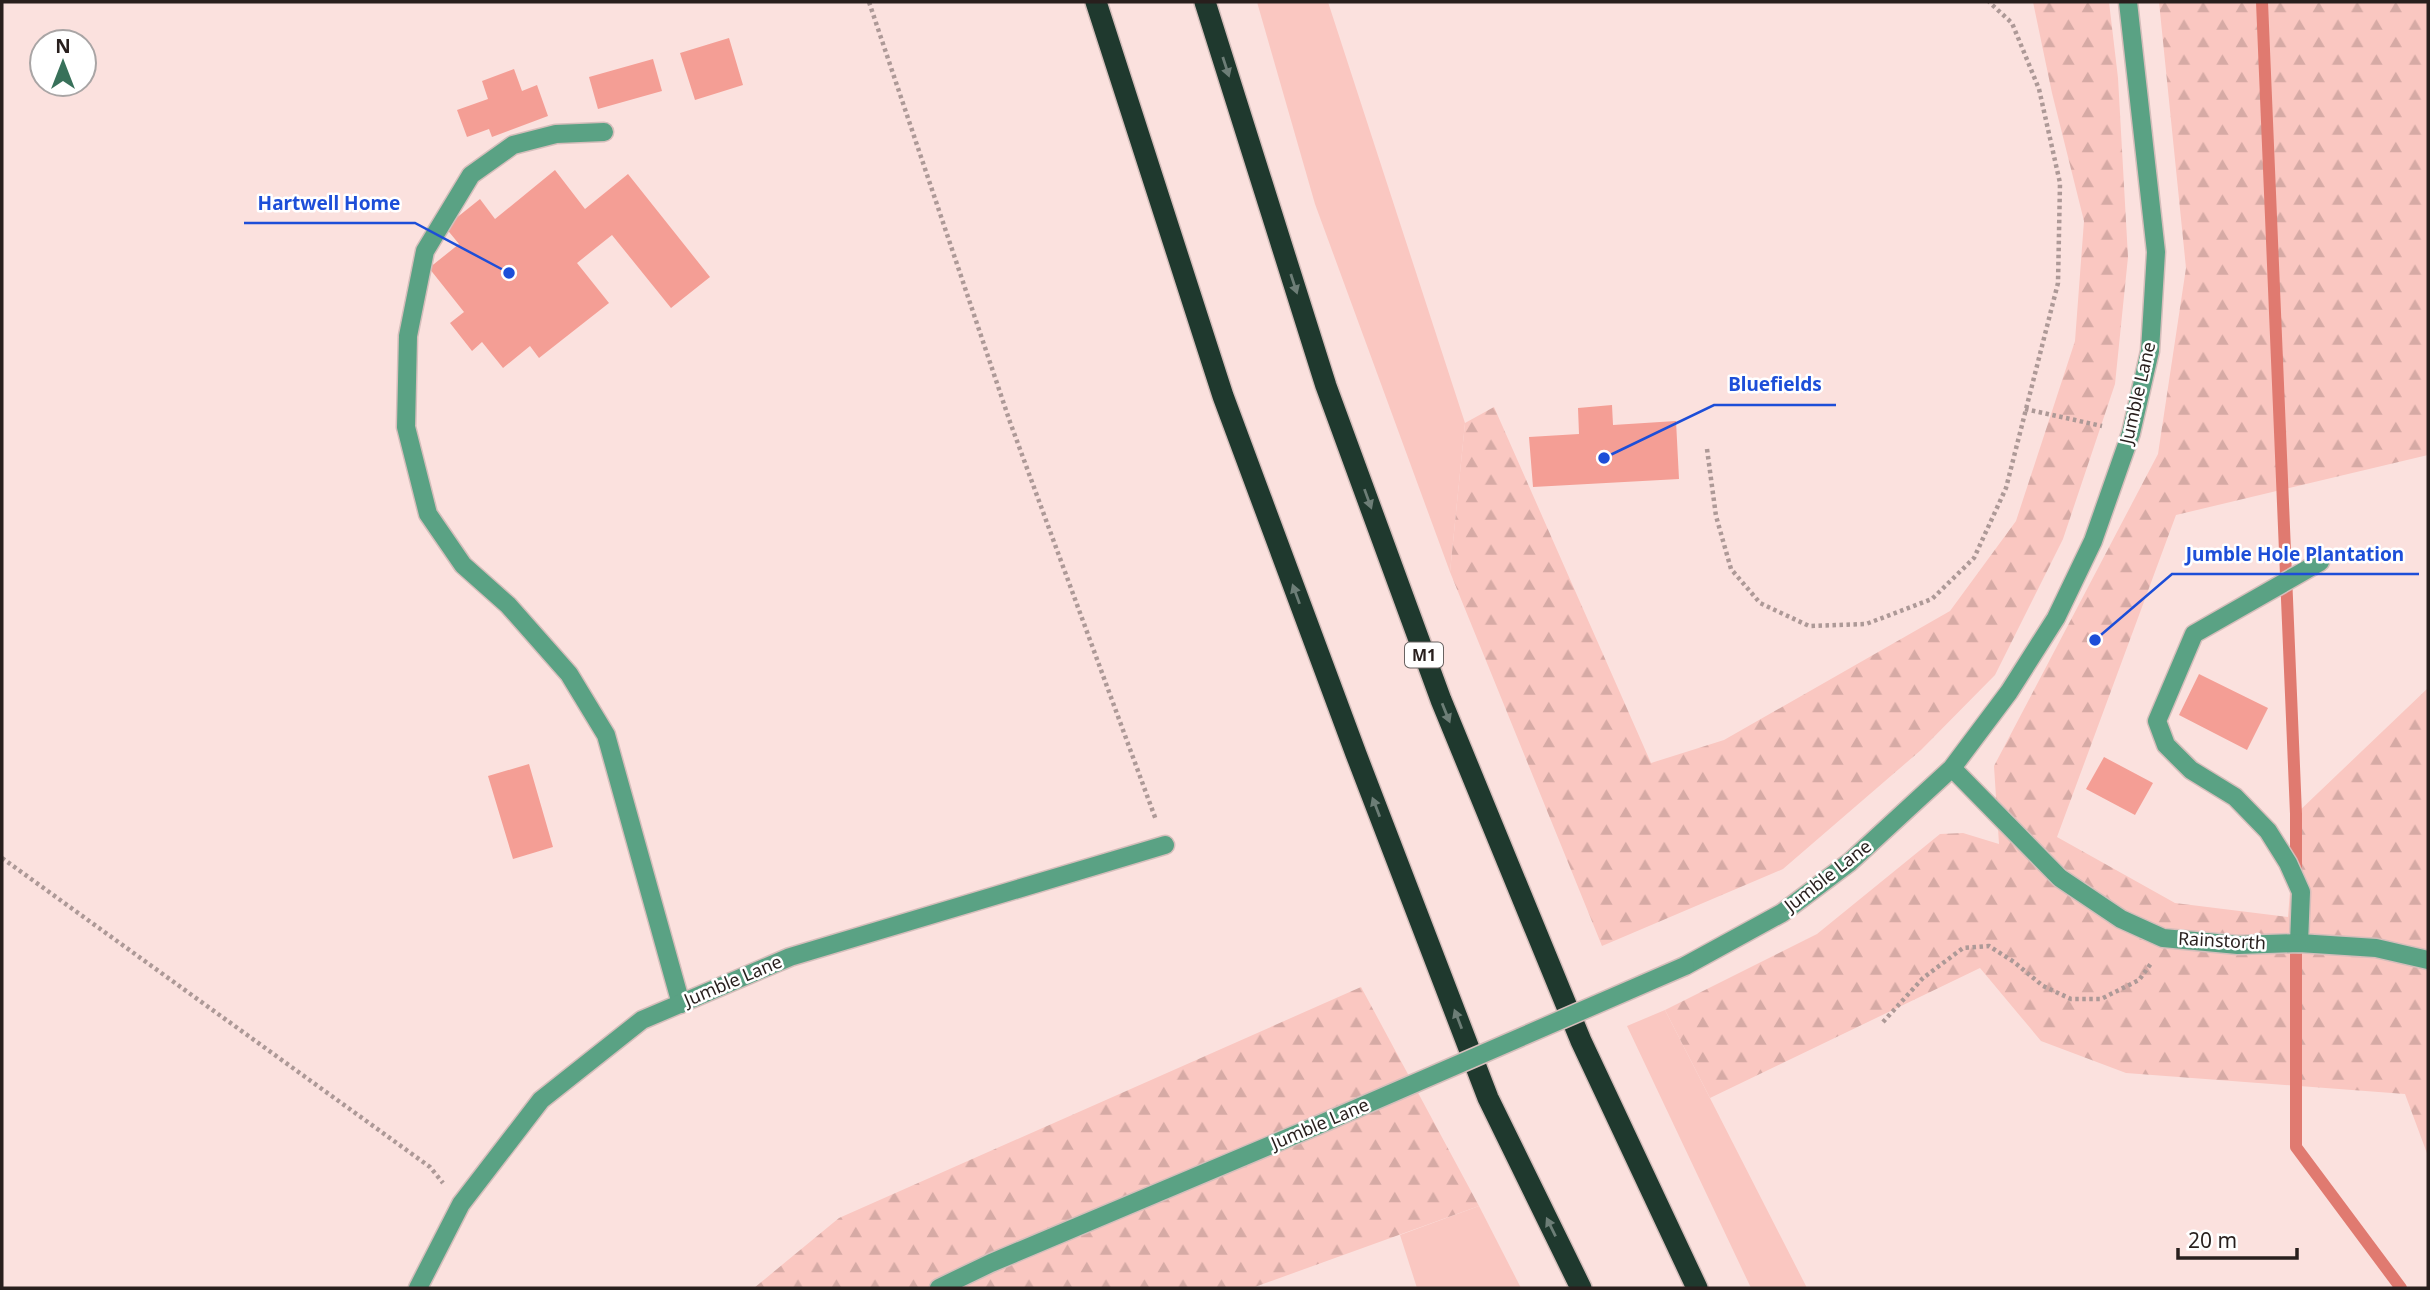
<svg xmlns="http://www.w3.org/2000/svg" width="2430" height="1290" viewBox="0 0 2430 1290" font-family="'Noto Sans',sans-serif">
	<style>
		.grass { fill: #fac7c1 }
		.forest { fill: url(#forest-firs) }
		.lines { fill: none; stroke-linecap: round; stroke-linejoin: round }
		.stream { stroke: #e07a70; stroke-width: 12 }
		.building { fill: #f49e95 }
		.lane-casing { stroke: #d5bebb; stroke-width: 21 }
		.street-casing { stroke: #d5bebb; stroke-width: 21 }
		.highway-casing { stroke: #d5bebb; stroke-width: 24 }
		.path { stroke: #ad9997; stroke-width: 4.5; stroke-dasharray: 3.5 3.5; stroke-linecap: butt }
		.lane { stroke: #5aa284; stroke-width: 18 }
		.street { stroke: #5aa284; stroke-width: 18 }
		.highway { stroke: #1f392e; stroke-width: 21 }
		.street-bridge-casing { stroke: #d5bebb; stroke-width: 21; stroke-linecap: butt }
		.street-bridge { stroke: #5aa284; stroke-width: 18 }
		.oneway { fill: #6d7e77 }
		.labels { text-anchor: middle; stroke-width: 5; stroke-linejoin: round; paint-order: stroke }
		.shield { fill: #fff; stroke: #686261; stroke-width: 2 }
		.shield-label { font-size: 16px; font-weight: bold; fill: #281f1d }
		.street-label { font-size: 18px; fill: #281f1d; stroke: #fff }
		.leader { fill: none; stroke: #1d4ed8; stroke-width: 2.5 }
		.callout-dot { fill: #1d4ed8; stroke: #fff; stroke-width: 2.5 }
		.callout-label { font-size: 19px; text-anchor: middle; font-weight: bold; fill: #1d4ed8; stroke: #fff; stroke-width: 5; stroke-linejoin: round; paint-order: stroke }
	</style>
	<defs>
		<pattern id="forest-firs" width="22" height="20" patternUnits="userSpaceOnUse" patternTransform="scale(1.75)"><rect width="22" height="20" fill="#fac7c1"/><path d="M5 1l3.5 6h-7zM16 11l3.5 6h-7z" fill="#d6aaa5"/></pattern>
	</defs>
	<rect width="100%" height="100%" fill="#fbe1de"/>
	<path class="grass" d="M1257,2H1328L1465,423L1450,572L1315,204Z
		M1665,1010L1807,1288H1751L1627,1026Z
		M1479,1206L1521,1288H1417L1400,1235Z"/>
	<path class="forest" d="M2033,2H2109L2118,78L2128,257L2115,384L2063,539L1995,675L1921,750L1783,869L1602,946L1450,572L1465,423L1494,407L1651,763L1724,740L1950,611L2016,521L2075,341L2084,221L2052,93Z
		M2159,2H2428V455L2176,515L2057,837L2175,903L2288,917L2296,814L2428,688V1156L2405,1094L2126,1073L2041,1041L1980,968L1710,1098L1665,1010L1817,934L1940,834L1963,833L1999,844L1994,766L2158,454L2186,268Z
		M1361,987L1479,1206L1252,1288H754L839,1218Z"/>
	<g class="lines">
		<path class="stream" d="M2262,2L2296,814V876
			M2296,936V1147L2401,1288"/>
	</g>
	<path class="building" d="M729,38L743,85L695,100L680,53Z
		M653,59L662,91L598,109L589,77Z
		M514,69L522,91L537,85L548,116L492,137L489,129L467,137L457,110L488,99L482,81Z
		M555,170L585,209L628,174L710,277L671,308L612,235L577,263L609,303L539,358L530,346L503,368L482,342L472,351L450,323L464,312L429,268L459,244L445,227L480,199L495,219Z
		M1612,405L1613,425L1676,421L1679,479L1533,487L1529,437L1579,434L1578,408Z
		M2199,674L2268,708L2247,750L2179,715Z
		M2104,757L2153,783L2135,815L2086,789Z
		M529,764L553,847L513,859L488,776Z"/>
	<g class="lines">
		<g class="lane-casing">
			<path id="lane" d="M604,132L556,134L513,145L471,175L425,251L408,336L406,427L428,514L463,565L508,605L569,674L606,735L681,1004
				M2299,943L2301,892L2288,863L2268,831L2235,797L2191,770L2166,745L2157,721L2194,634L2320,562"/>
		</g>
		<g class="street-casing">
			<path id="street" d="M1952,768L2060,878L2121,919L2163,938L2238,945L2299,943L2376,948L2428,960
				M1685,966L1782,913L1850,862L1952,768L2009,692L2056,618L2093,541L2131,433L2150,351L2156,252L2128,2
				M418,1288L461,1204L541,1100L642,1020L790,957L1165,845
				M939,1288L991,1263L1316,1126"/>
		</g>
		<g class="highway-casing">
			<path id="highway" d="M1096,2L1223,396L1356,754L1488,1098L1581,1288
				M1205,2L1326,386L1441,700L1581,1041L1697,1288"/>
		</g>
		<path class="path" d="M869,2L1010,422L1156,820
			M2025,409L2102,426
			M1707,449L1716,516L1731,569L1760,603L1809,626L1866,624L1932,599L1974,558L2006,488L2058,283L2060,183L2039,89L2012,23L1989,2
			M2,858L430,1167L443,1183
			M1883,1022L1923,978L1963,948L1989,946L2014,962L2043,986L2071,999H2101L2139,980L2152,962"/>
		<use href="#lane" class="lane"/>
		<use href="#street" class="street"/>
		<use href="#highway" class="highway"/>
		<g class="street-bridge-casing">
			<path id="street-bridge" d="M1316,1126L1685,966"/>
		</g>
		<use href="#street-bridge" class="street-bridge"/>
	</g>
	<defs><path id="oneway-solid" d="M-6-.8H1V-3.2L6.5 0L1 3.2V.8H-6Z" transform="scale(1.75)"/></defs>
	<g class="oneway">
		<use href="#oneway-solid" transform="translate(1226 67) rotate(72)"/>
		<use href="#oneway-solid" transform="translate(1294 284) rotate(72)"/>
		<use href="#oneway-solid" transform="translate(1368 499) rotate(70)"/>
		<use href="#oneway-solid" transform="translate(1296 594) rotate(-110)"/>
		<use href="#oneway-solid" transform="translate(1446 713) rotate(68)"/>
		<use href="#oneway-solid" transform="translate(1376 807) rotate(-111)"/>
		<use href="#oneway-solid" transform="translate(1458 1019) rotate(-111)"/>
		<use href="#oneway-solid" transform="translate(1551 1227) rotate(-116)"/>
	</g>
	<g class="labels">
		<rect class="shield" x="1405" y="642.5" width="38" height="25" rx="5"/>
		<g class="shield-label">
			<text x="1424" y="661">M1</text>
		</g>
		<g class="street-label">
			<text transform="translate(2138 393) rotate(-77)" y="6">Jumble Lane</text>
			<text transform="translate(1828 876) rotate(-38)" y="6">Jumble Lane</text>
			<text transform="translate(2222 941) rotate(3)" y="6">Rainstorth</text>
			<text transform="translate(733 981) rotate(-23)" y="6">Jumble Lane</text>
			<text transform="translate(1320 1124) rotate(-23)" y="6">Jumble Lane</text>
		</g>
	</g>
	<path class="leader" d="M509 273L415 223H244M1604 458L1714 405H1836M2095 640L2172 574H2419"/>
	<g class="callout-dot">
		<circle cx="509" cy="273" r="7"/>
		<circle cx="1604" cy="458" r="7"/>
		<circle cx="2095" cy="640" r="7"/>
	</g>
	<g class="callout-label">
		<text x="329" y="210">Hartwell Home</text>
		<text x="1775" y="391">Bluefields</text>
		<text x="2295" y="561">Jumble Hole Plantation</text>
	</g>
	<rect width="2430" height="1290" fill="none" stroke="#281f1d" stroke-width="7"/>
	<g transform="translate(63 63)"><circle r="33" fill="#ffffff" stroke="#a9a5a5" stroke-width="2"/>
	<path d="M0-5L12 26L0 18L-12 26Z" fill="#38715a"/>
	<text y="-10" font-size="19" font-weight="bold" text-anchor="middle" fill="#281f1d">N</text>
	</g>
	<path d="M2178 1248v10h119v-10" fill="none" stroke="#281f1d" stroke-width="3.5"/>
	<text x="2188" y="1248" font-size="21" fill="#281f1d" stroke="#ffffff" stroke-width="5" paint-order="stroke">20 m</text>
</svg>
